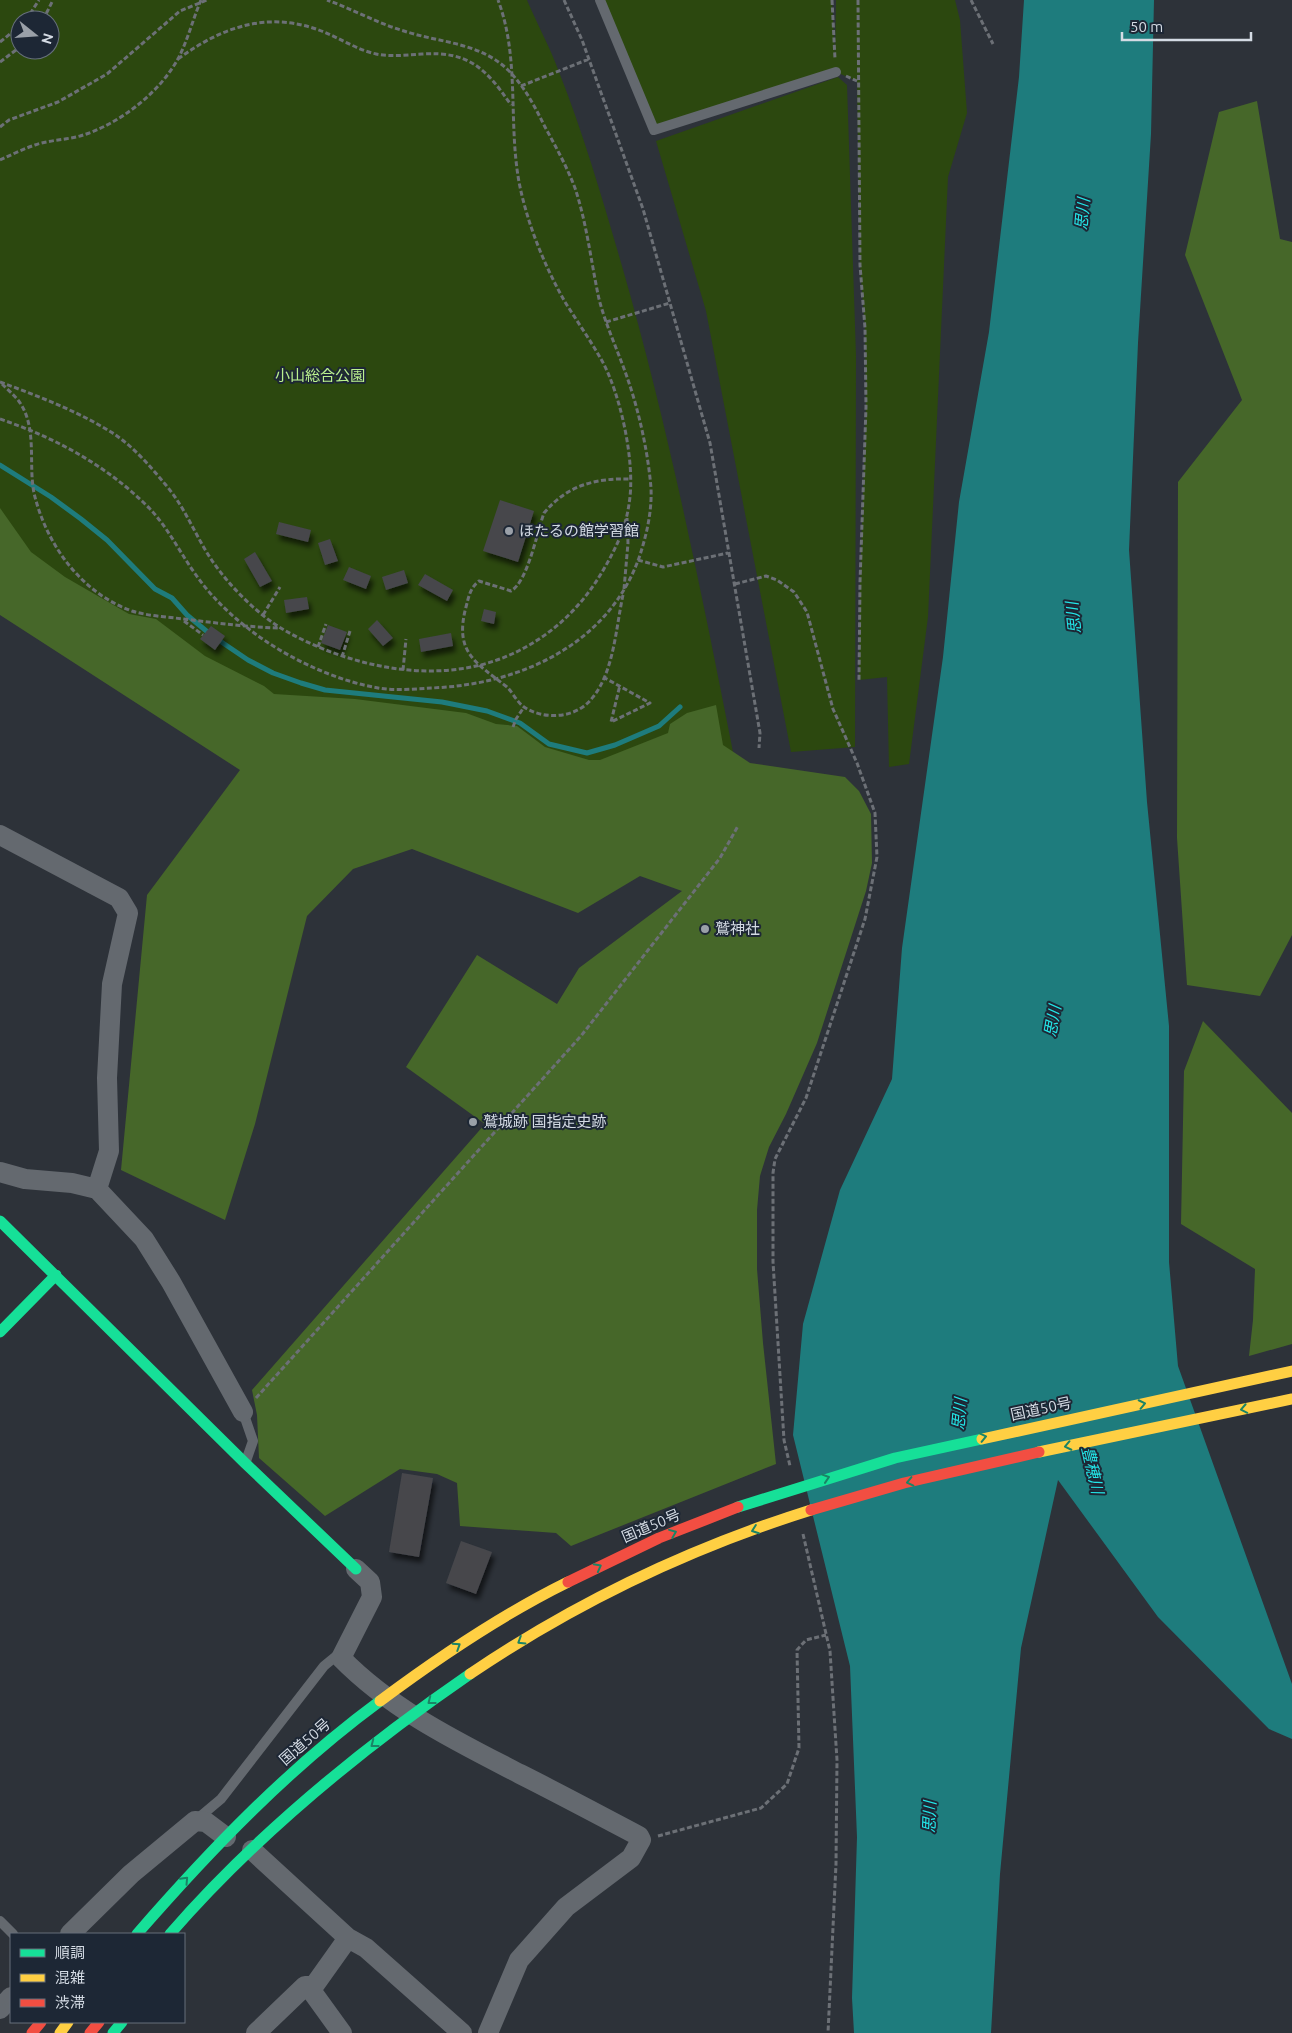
<svg xmlns="http://www.w3.org/2000/svg" width="1292" height="2033" viewBox="0 0 1292 2033" font-family="Ubuntu,'Noto Sans JP',sans-serif">
	<style>
		.green { fill: #2c480f; fill-rule: evenodd }
		.forest { fill: #466729 }
		.water { fill: #1e7c7d }
		.lines { fill: none; stroke-linecap: round; stroke-linejoin: round }
		.stream { stroke: #1e7c7d; stroke-width: 5 }
		.building { fill: #46474c; filter: url(#shadow) }
		.path { stroke: #6c7076; stroke-width: 3; stroke-dasharray: 5 2.5; stroke-linecap: butt }
		.lane { stroke: #64696f; stroke-width: 10 }
		.street { stroke: #64696f; stroke-width: 20 }
		.fast { stroke: #16e098; stroke-width: 11 }
		.slow { stroke: #ffcf43; stroke-width: 11 }
		.jam { stroke: #f24e42; stroke-width: 11 }
		.oneway { stroke: #1a8466 }
		.poi-dot { fill: #9aa0a8; stroke: #1d2735; stroke-width: 2 }
		.labels { text-anchor: middle; stroke-width: 4; stroke-linejoin: round; paint-order: stroke }
		.park-label { font-size: 15px; fill: #baf08e; stroke: #1d2735 }
		.poi-label { font-size: 15px; fill: #d4dbe4; stroke: #1d2735; text-anchor: start }
		.street-label { font-size: 15px; fill: #d4dbe4; stroke: #1d2735 }
		.water-label { font-size: 16px; font-style: italic; fill: #23e7e9; stroke: #1d2735 }
	</style>
	<defs>
		<filter id="shadow"><feDropShadow dx="3" dy="5.5" stdDeviation="2.5" flood-color="#0009"/></filter>
	</defs>
	<rect width="100%" height="100%" fill="#2d3239"/>
	<path class="green" d="M0,0H527C537,24 550,47 559,72C584,135 603,201 622,266C668,426 701,589 733,752L631,768L550,766L247,703L0,551ZM20,20H50V50H20Z
		M600,0H832L835,58L836,0H955L960,20L967,113L948,177L928,617L909,764L889,767L887,677L859,680L860,582L866,407L865,328L860,265L857,81L836,72L654,130Z
		M838,77L847,85L856,356L855,747L791,752L706,311L656,141Z"/>
	<path class="forest" d="M1257,101L1280,239L1292,242V935L1260,996L1187,985L1177,838L1178,482L1242,400L1185,255L1219,112Z
		M0,508L31,552L65,577L129,614L156,619L205,656L264,686L274,694L355,699L466,713L496,724L517,726L545,747L589,760H600L668,733L670,724L687,713L716,705L723,745L750,763L845,777L859,791L871,814L872,863L866,891L817,1043L786,1114L769,1147L760,1176L757,1210V1269L763,1343L776,1464L571,1546L556,1533L460,1526L457,1483L437,1474L400,1469L325,1516L259,1458L257,1415L252,1390L485,1124L406,1067L477,955L557,1004L579,968L682,891L640,876L578,913L412,849L353,869L307,916L255,1124L225,1220L121,1170L147,895L240,770L0,615Z
		M1203,1021L1292,1113V1344L1249,1356L1253,1320L1255,1269L1181,1224L1184,1071Z"/>
	<path class="water" d="M1024,0H1154L1151,134L1138,343L1129,550L1147,802L1169,1026V1262L1178,1366L1292,1684V1739L1269,1729L1158,1617L1058,1480L1021,1648L1000,1874L991,2033H854L852,1998L857,1837L850,1666L793,1435L803,1324L840,1190L892,1079L902,948L943,657L959,502L989,332L1019,77Z"/>
	<g class="lines">
		<path class="stream" d="M0,465L51,497L81,519L107,540L155,589L172,598L187,615L210,634
			M217,639L248,660L273,673L301,683L325,690L442,702L487,711L520,723L549,744L587,753L615,745L659,726L680,707"/>
	</g>
	<path class="building" d="M500,500L534,511L518,562L483,551Z
		M279,522L311,530L308,542L276,534Z
		M330,539L338,561L325,565L318,543Z
		M255,552L272,581L260,587L244,559Z
		M349,567L371,576L366,589L343,580Z
		M404,570L408,583L386,590L382,577Z
		M425,574L453,590L447,601L418,585Z
		M307,597L309,609L286,613L284,600Z
		M484,609L496,612L494,624L481,621Z
		M377,620L393,638L383,646L368,629Z
		M328,625L347,632L340,650L321,643Z
		M211,626L225,636L215,650L200,639Z
		M451,633L453,646L421,652L419,639Z
		M402,1473L433,1478L419,1557L389,1552Z
		M461,1541L492,1552L476,1594L446,1583Z"/>
	<g class="lines">
		<path class="path" d="M564,0L582,40L643,209L710,443L760,733L759,748
			M832,0L835,59
			M858,0L860,265L865,328L866,407L860,582L859,680
			M971,0L993,44
			M26,20L39,0
			M43,20L53,0
			M0,42L20,26
			M178,59C223,26 270,10 324,32C341,39 358,50 376,54C391,57 407,55 422,54C468,51 486,68 511,105
			M0,62L20,47
			M846,76L857,81
			M521,86L589,59
			M0,127L9,120L58,102L107,74L180,11L207,0
			M0,160C11,155 23,149 35,145C49,140 65,140 80,136C118,125 160,93 179,57C188,39 193,19 201,0
			M606,322L670,303
			M0,382C38,396 77,411 111,432C132,445 150,466 165,484C185,507 195,535 211,559C229,586 257,614 284,630C351,668 440,687 512,654C553,635 583,606 605,567C616,548 626,527 629,504C636,465 621,394 601,359C590,340 577,321 565,302C544,265 527,223 519,182C508,121 520,58 498,0
			M2,384C7,389 13,394 18,400C38,426 28,463 34,493C46,544 81,593 132,611C148,616 167,617 184,619C216,623 247,627 279,628
			M0,419C53,437 102,463 143,502C166,523 178,550 196,575C235,631 311,676 378,688C395,691 414,689 431,688C520,685 610,644 640,555C647,533 652,511 651,488C648,452 639,411 627,377C618,351 606,326 599,299C591,262 587,224 575,188C567,167 556,147 545,127C535,107 525,87 508,70C479,42 440,43 404,31C377,23 352,9 327,0
			M638,560L663,567L728,553
			M735,584L766,576L777,580L794,592L807,612L833,709L857,763L875,813L877,857L865,919L806,1098L775,1159L773,1173V1262L784,1440L790,1466
			M624,589L628,543L627,518
			M623,595C616,627 614,671 593,697C578,718 545,721 524,707C517,702 513,693 507,687C475,662 454,652 466,607C469,596 470,588 479,581L511,591C528,581 537,532 544,513C567,485 596,478 630,479
			M263,615L280,587
			M184,621L203,635
			M318,647L326,624
			M342,657L350,631
			M403,670L406,639
			M603,677L650,703L611,722L620,685
			M513,727L516,719L524,707
			M256,1398L581,1036L720,858L738,826
			M803,1534L830,1651L837,1760L836,1864L828,2033
			M658,1836L761,1808L787,1784L799,1748L797,1650L806,1640L826,1635"/>
		<path class="lane" d="M600,0L654,130L836,72
			M243,1412L253,1441L246,1461
			M196,1820L221,1799L324,1666L335,1657L341,1658
			M0,1921L13,1934"/>
		<path class="street" d="M0,835L119,898L128,913L112,984L107,1078L109,1151L97,1189
			M0,1172L25,1179L72,1183L97,1189L144,1239L171,1282L243,1412
			M356,1569L370,1582L372,1597L341,1658C392,1710 456,1741 520,1774C560,1794 599,1815 639,1836L641,1840L631,1858L566,1907L519,1960L488,2033
			M252,1850L348,1938L366,1948L462,2033
			M70,1934L131,1874L195,1821L206,1822L226,1837
			M311,1990L348,1938
			M0,2009L11,1997
			M256,2033L305,1986H308L342,2033"/>
		<path class="fast" d="M0,1221L245,1463L356,1569
			M0,1332L56,1275
			M738,1507L895,1458L982,1439
			M137,1934C211,1849 289,1768 380,1701
			M170,1934C257,1834 361,1749 470,1674
			M113,2033L122,2022"/>
		<path class="slow" d="M982,1439L1292,1371
			M1039,1452L1292,1399
			M470,1674C575,1603 690,1548 811,1510
			M380,1701C439,1657 501,1615 568,1582
			M60,2033L68,2022"/>
		<path class="jam" d="M811,1510L904,1483L1039,1452
			M568,1582L659,1538L738,1507
			M32,2033L41,2022
			M90,2033L99,2022"/>
	</g>
	<defs><path id="oneway-chevron" d="M-2-3.5L2.5 0L-2 3.5" fill="none" stroke-width="1.6" stroke-linecap="round" stroke-linejoin="round" transform="scale(1.25)"/></defs>
	<g class="oneway">
		<use href="#oneway-chevron" transform="translate(1142 1404) rotate(-12)"/>
		<use href="#oneway-chevron" transform="translate(1244 1409) rotate(169)"/>
		<use href="#oneway-chevron" transform="translate(983 1437) rotate(-13)"/>
		<use href="#oneway-chevron" transform="translate(1068 1446) rotate(168)"/>
		<use href="#oneway-chevron" transform="translate(826 1478) rotate(-18)"/>
		<use href="#oneway-chevron" transform="translate(910 1482) rotate(167)"/>
		<use href="#oneway-chevron" transform="translate(755 1530) rotate(160)"/>
		<use href="#oneway-chevron" transform="translate(673 1533) rotate(-22)"/>
		<use href="#oneway-chevron" transform="translate(598 1567) rotate(-28)"/>
		<use href="#oneway-chevron" transform="translate(521 1641) rotate(148)"/>
		<use href="#oneway-chevron" transform="translate(457 1646) rotate(-33)"/>
		<use href="#oneway-chevron" transform="translate(431 1701) rotate(142)"/>
		<use href="#oneway-chevron" transform="translate(374 1744) rotate(142)"/>
		<use href="#oneway-chevron" transform="translate(185 1880) rotate(-47)"/>
	</g>
	<g class="poi-dot">
		<circle cx="509" cy="531" r="5"/>
		<circle cx="705" cy="929" r="5"/>
		<circle cx="473" cy="1122" r="5"/>
	</g>
	<g class="labels">
		<g class="park-label">
			<text x="320" y="381">小山総合公園</text>
		</g>
		<g class="poi-label">
			<text x="519" y="536">ほたるの館学習館</text>
			<text x="715" y="934">鷲神社</text>
			<text x="483" y="1127">鷲城跡 国指定史跡</text>
		</g>
		<g class="street-label">
			<text transform="translate(1041 1409) rotate(-12)" y="5">国道50号</text>
			<text transform="translate(651 1526) rotate(-23)" y="5">国道50号</text>
			<text transform="translate(305 1742) rotate(-41)" y="5">国道50号</text>
		</g>
		<g class="water-label">
			<text transform="translate(1082 214) rotate(-85)" y="6">思川</text>
			<text transform="translate(1073 618) rotate(-96)" y="6">思川</text>
			<text transform="translate(1052 1021) rotate(-80)" y="6">思川</text>
			<text transform="translate(959 1414) rotate(-85)" y="6">思川</text>
			<text transform="translate(1093 1470) rotate(77)" y="6">豊穂川</text>
			<text transform="translate(929 1817) rotate(-88)" y="6">思川</text>
		</g>
	</g>
	<rect x="10" y="1933" width="175" height="90" fill="#1d2735" stroke="#666f7b"/>
	<rect x="20" y="1949" width="25" height="8" fill="#16e098" stroke="#666f7b"/>
	<text x="55" y="1958" font-size="15" fill="#d4dbe4">順調</text>
	<rect x="20" y="1974" width="25" height="8" fill="#ffcf43" stroke="#666f7b"/>
	<text x="55" y="1983" font-size="15" fill="#d4dbe4">混雑</text>
	<rect x="20" y="1999" width="25" height="8" fill="#f24e42" stroke="#666f7b"/>
	<text x="55" y="2008" font-size="15" fill="#d4dbe4">渋滞</text>
	<g transform="translate(35 35) rotate(107)"><circle r="24" fill="#1d2735" stroke="#666f7b"/>
	<path d="M0-4L9 19L0 12L-9 19Z" fill="#9aa0a8"/>
	<text y="-8" font-size="14" font-weight="bold" text-anchor="middle" fill="#d4dbe4">N</text>
	</g>
	<path d="M1122 32v8h129v-8" fill="none" stroke="#d4dbe4" stroke-width="2.5"/>
	<text x="1130" y="32" font-size="15" fill="#d4dbe4" stroke="#1d2735" stroke-width="4" paint-order="stroke">50 m</text>
</svg>
